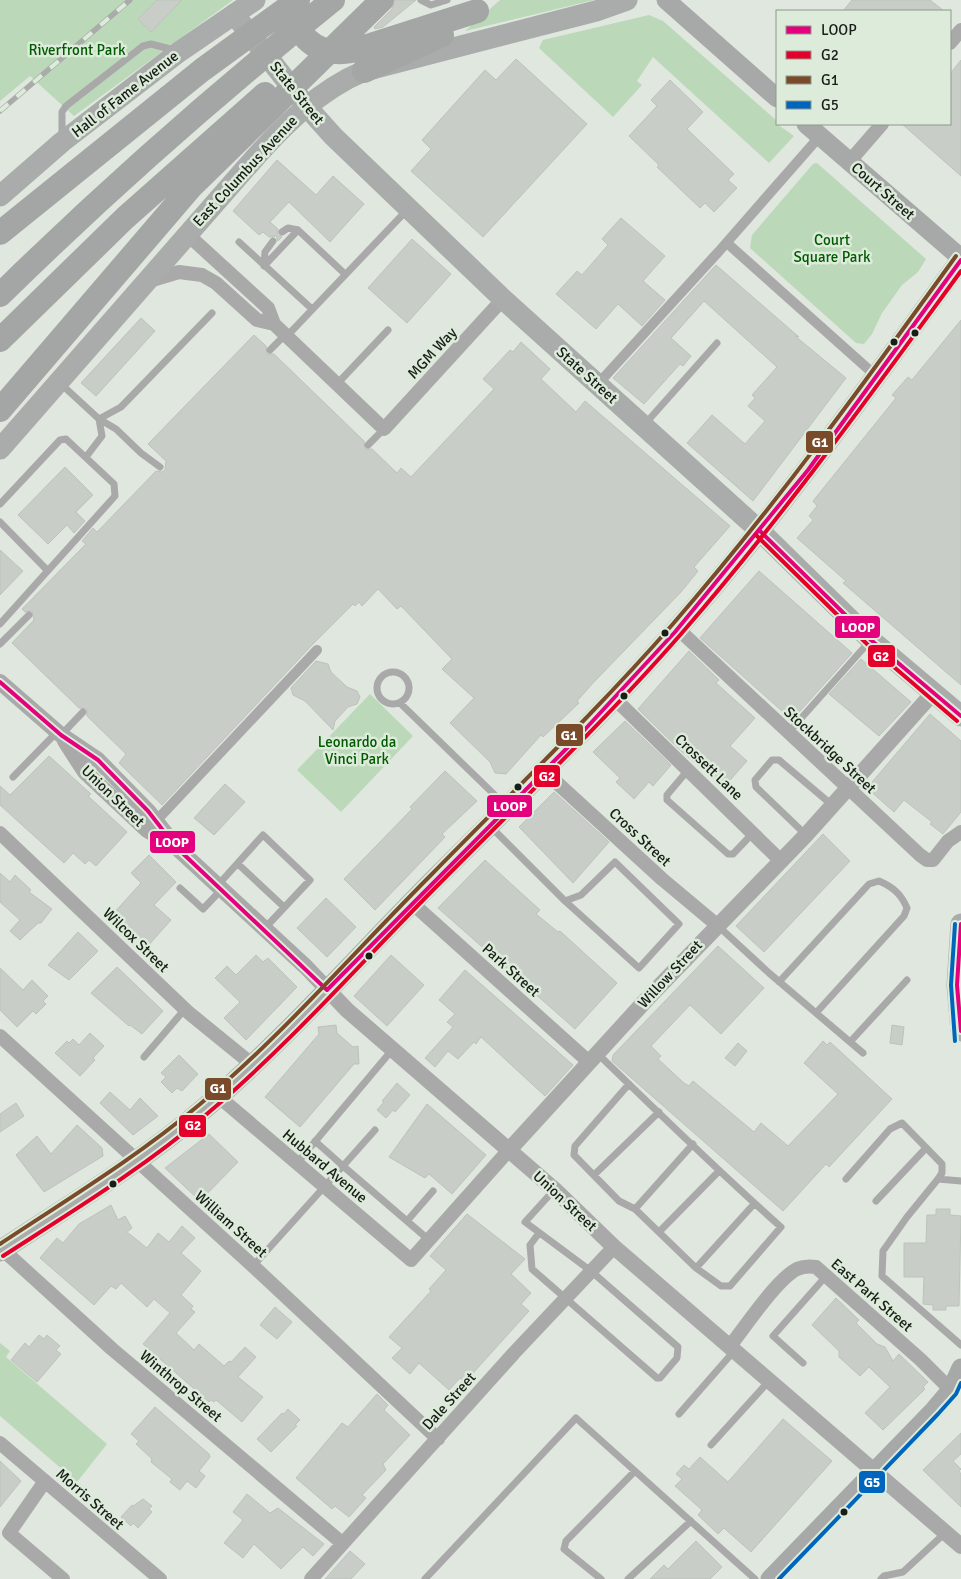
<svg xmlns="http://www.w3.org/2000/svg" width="961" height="1579" viewBox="0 0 961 1579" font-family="Signika,sans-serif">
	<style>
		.green { fill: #bbd9b9 }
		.building { fill: #c8cec7; stroke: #bcc3bb }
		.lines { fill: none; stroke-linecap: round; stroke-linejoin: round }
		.service { stroke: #a9a9a9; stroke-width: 7 }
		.pedestrian { stroke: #a9a9a9; stroke-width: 10 }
		.minor { stroke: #a9a9a9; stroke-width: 14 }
		.tertiary { stroke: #a9a9a9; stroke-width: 16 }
		.secondary { stroke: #a7a8a8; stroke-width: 19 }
		.primary { stroke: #a9acaa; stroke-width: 21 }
		.motorway { stroke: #a4a6a5; stroke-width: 24 }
		.rail-casing { stroke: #a9aca9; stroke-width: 5.5 }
		.rail { stroke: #dcebda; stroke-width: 4; stroke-dasharray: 11; stroke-linecap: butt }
		.bus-1-casing { stroke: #dcebda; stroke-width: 8 }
		.bus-2-casing { stroke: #dcebda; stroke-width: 8 }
		.bus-3-casing { stroke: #dcebda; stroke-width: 8 }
		.bus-4-casing { stroke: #dcebda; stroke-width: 8 }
		.bus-1 { stroke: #e5007d; stroke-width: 4 }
		.bus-2 { stroke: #e4002b; stroke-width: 4 }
		.bus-3 { stroke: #7a4b2a; stroke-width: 4 }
		.bus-4 { stroke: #0065bd; stroke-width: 4 }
		.bus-dot { fill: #181d17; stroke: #dcebda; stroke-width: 2 }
		.labels { text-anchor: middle; stroke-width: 5; stroke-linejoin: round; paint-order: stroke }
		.park-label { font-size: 15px; fill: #005a00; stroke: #dcebda }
		.street-label { font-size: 15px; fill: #181d17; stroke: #dcebda }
		.line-badge { stroke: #dcebda; stroke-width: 2 }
		.badge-label { font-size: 14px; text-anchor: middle; font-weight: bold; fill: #fff }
	</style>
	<rect width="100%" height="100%" fill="#dfe7de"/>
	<path class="green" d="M0,0H233L74,116L30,76L0,101Z
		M500,0H594L465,31Z
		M649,15L663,21L777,121V124L794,136L769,163L653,57L637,81L642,85L613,117L539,48L543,40Z
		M817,163L926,259L918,272L902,285L882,313L872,334L864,344L856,343L750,248L752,235L813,164Z
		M370,694L413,736L341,812L297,770Z
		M0,1343L10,1351L6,1357L107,1444L77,1482L0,1416Z"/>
	<path class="building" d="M157,0H182L151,32L138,19Z
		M395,0H416L383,27L375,29L374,27L392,9Z
		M852,0H930L944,11H843Z
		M516,59L587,124L483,237L411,171L431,149L422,140L485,70L496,80Z
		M961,60V176L902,124H950V74Z
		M670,80L703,112L687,129L734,174L728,180L737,188L714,212L705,203L700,208L657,167L659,165L629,136L657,106L651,100Z
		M277,160L316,195L333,176L364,204L330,242L289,202L270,222L278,229V235L282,237L278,241L276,236L269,237L263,232L259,235L233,211Z
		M621,218L665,256L643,281L665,300L642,326L618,304L596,329L556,294L577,271L582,275L608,245L602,239Z
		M412,239L451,274L407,323L368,288Z
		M716,265L799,337L795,336L846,378L753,501L687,443L712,415L745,444L765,421L748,406L755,398L752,395L777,367L704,301L671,338L691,356L683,366L680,364L644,404L613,378Z
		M141,318L155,331L96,396L81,383Z
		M961,320V685L843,583L846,581L797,538L813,520L809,516L817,506L813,501L896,398L892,395L908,377L912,380Z
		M254,335L266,346L267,354H274L364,441L365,449H372L397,473L401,468L411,477L494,389L483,379L510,350L513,352L521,342L550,369L541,379L576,412L585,401L730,526L694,567L698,571L681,592L593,683L577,701L579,703L543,737L541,735L506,774L495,773L490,762L450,723L474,698L442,669L452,659L401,606L397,609L378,589L362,606L359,602L355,606L353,604L312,645L162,805L119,763L126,754L87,716V709L79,708L12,643L34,620L32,611L25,612L22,609L86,544L82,541L93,528L97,532L156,471L162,472L165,470L166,461L148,444Z
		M65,467L93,495L76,512L85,521L74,533L67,525L48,544L18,515Z
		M0,550L23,571L0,595Z
		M759,571L852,653L792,720L700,638Z
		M689,651L719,680L716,683L755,718L730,746L747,761L724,787L682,752L638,709Z
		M861,659L911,702L879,736L829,694Z
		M316,661L328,664L331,672L347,687L357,691L360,697L357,704L348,707L335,721L333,730L305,701L293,695L291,688Z
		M930,714L961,741V812L943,834L930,824L932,822L904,800L894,812L867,788Z
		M625,721L671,765L653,786L649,782L634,799L616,782L620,778L593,752Z
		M49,756L91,794L88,796L127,832L96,866L89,860L85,864L73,853L64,863L0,805V786L10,795Z
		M445,771L477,801L442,834L445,837L375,910L344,879L412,809L410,807Z
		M225,784L245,802L214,835L194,818Z
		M554,792L609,842L573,883L519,827Z
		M823,834L850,861L764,952L736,926Z
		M149,855L176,882L154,905L171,920L147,947L112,915L141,883L131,873Z
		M485,860L540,910L536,914L558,932L560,931L617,983L575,1029L438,908Z
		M0,873L10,882L15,875L31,890L29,892L52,909L41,923H38L20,940L10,931L20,920L0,902Z
		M326,898L356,927L327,957L297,928Z
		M78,932L98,951L69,980L48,965Z
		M718,946L764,988L721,1034L690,1005L651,1046L661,1056L658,1059L684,1083L689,1086L693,1081L754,1132L761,1123L788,1146L838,1094L804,1063L823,1041L827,1045L830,1042L892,1099L829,1167L826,1164L783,1211L612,1061L613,1055Z
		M256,955L263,962L268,958L297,987L246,1040L224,1018L240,1002L215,978L227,966L236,975Z
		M391,955L424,985L387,1026L354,996Z
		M117,967L163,1011L142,1034L130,1025L129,1026L91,993Z
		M0,968L23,990L32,980L48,996L43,1001L46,1004L36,1014L33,1011L17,1027L0,1010Z
		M465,970L573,1065L545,1096L481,1037L476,1044L474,1042L458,1059L448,1051L435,1067L425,1058L453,1027L447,1022L455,1014L439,1000Z
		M336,1025L337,1033L353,1047L358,1046L359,1064H354L300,1127L265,1097L319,1034L318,1027Z
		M892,1025L904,1027L902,1045L890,1043Z
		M90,1033L104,1046L93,1058L95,1060L80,1076L55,1053L67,1041L69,1043L73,1039L79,1045Z
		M738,1043L747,1051L735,1066L725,1058Z
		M179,1055L198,1074L182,1091L177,1088L172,1093L161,1082L166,1077L161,1073Z
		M397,1083L410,1095L395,1112L393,1110L386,1118L377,1110L384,1102L382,1101Z
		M110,1092L130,1110L140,1098L158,1116L133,1135L100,1103Z
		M16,1103L24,1116L0,1132V1114Z
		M427,1104L486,1155L452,1194L429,1174L425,1178L389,1157Z
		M77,1125L102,1148L103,1156L44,1192L16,1155L37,1136L51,1154Z
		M209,1134L238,1162L200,1201L165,1168Z
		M111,1205L118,1220L125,1216L132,1228L127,1232L147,1248L158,1233L169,1242L182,1226L195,1238L181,1253L201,1271L181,1295L193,1306L191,1309L195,1312L176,1333L194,1350L199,1344L224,1366L229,1361L231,1362L245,1347L256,1357L238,1377L263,1397L242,1422L216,1400L214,1402L211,1400L209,1402L143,1344L170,1313L154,1299L147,1307L121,1283L116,1289L111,1286L94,1305L40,1258L57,1238L63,1243L79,1224Z
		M936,1209H950V1215L961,1216L959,1306H946V1310H933V1305L923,1304L924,1277H904V1243H926L927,1215H936Z
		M467,1214L525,1259L511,1274L531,1293L521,1304L529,1311L465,1382L460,1378L449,1390L419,1363L410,1374L392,1358L402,1348L389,1337L431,1291L429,1289L446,1270L430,1256Z
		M836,1298L859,1320L856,1323L877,1344L885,1347L893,1361L899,1354L928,1382L923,1387L925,1389L883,1430L865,1413L890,1387L869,1367L860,1376L839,1357V1351L812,1325Z
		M275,1307L292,1322L277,1339L260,1325Z
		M39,1335L44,1339L47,1335L60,1346L56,1350L61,1354L37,1382L11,1360L25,1343L29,1347Z
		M377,1394L388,1405L384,1410L410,1435L383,1464L386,1470L362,1495L366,1498L349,1517L335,1506L332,1509L296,1478L342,1423L348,1427Z
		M155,1407L209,1454L210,1457L199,1471L205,1476L196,1488L187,1481L180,1490L170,1482L172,1479L151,1462L152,1459L136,1444L139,1441L131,1434Z
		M288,1409L300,1420L295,1425L297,1426L271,1452L257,1439L282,1413L284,1414Z
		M783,1419L832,1461L751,1552L724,1528L718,1534L698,1515L702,1510L675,1486L682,1479L676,1474L684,1465L689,1469L700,1457L728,1482Z
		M961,1433V1454L953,1461L961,1469L959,1471L961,1474V1507L923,1470Z
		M0,1461L21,1481L0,1507Z
		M247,1494L270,1513L278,1508L324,1544L313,1556L303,1547L281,1569L254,1544L243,1558L224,1543L243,1520L233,1512Z
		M143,1499L152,1506L149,1509L152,1512L138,1528L133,1523L131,1526L121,1517L132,1505L133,1506Z
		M696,1541L722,1567L710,1579H650L664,1565L668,1569Z
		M350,1551L365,1564L351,1579H325Z"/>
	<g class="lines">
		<path class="service" d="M421,0L431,5L447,0
			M62,137V112L66,106L143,46L151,44L174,50
			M282,232L288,228L298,230L345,274
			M239,242L312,309
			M264,265L265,252L273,241
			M264,266L298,230
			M287,336L407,210
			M270,350L285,335
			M61,384L99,419L116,429L141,453L160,467
			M337,384L388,330
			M99,419L121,407L212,313
			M645,424L717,343
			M368,445L384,429
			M86,457L102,436L99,419
			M0,504L60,440L66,439L114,484L115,496L0,624
			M0,522L47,570
			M0,644L29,615
			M377 688a16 16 0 1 1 32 0a16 16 0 1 1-32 0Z
			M400,703L505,805
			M788,733L869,642
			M61,735L83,712
			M688,770L667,795V800L728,854H733L753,833
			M13,777L57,732
			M491,827L565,901L639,968L679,924L615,862L581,895L565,901
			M805,834L756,787L755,780L772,760H779L832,805
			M238,864L284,907
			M218,885L263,835L310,880L264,929
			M180,888L203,909L221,890
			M717,925L769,973L863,1053
			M779,982L869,884L879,881C893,887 901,894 907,908L904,916L816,1013
			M850,1042L907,980
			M597,1053L602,1058C661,1115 720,1173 781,1227L730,1286H721L696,1268L635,1209L619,1201L574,1155L575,1146L629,1084
			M144,1057L185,1009
			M315,1141L343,1166L375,1130
			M297,1163L392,1050
			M594,1175L659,1112
			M846,1179L890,1129L902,1123L942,1164V1173L938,1179L907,1217L883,1251L882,1276L961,1345
			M938,1179L961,1181
			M876,1201L926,1148
			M635,1209L693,1144
			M407,1221L433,1191
			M659,1232L719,1171
			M539,1233L530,1245L532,1269L657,1378H660L677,1358L678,1347L591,1271L525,1222L554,1190
			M253,1266L343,1166L429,1240
			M696,1268L754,1204
			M803,1363L773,1336L827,1275
			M679,1414L735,1350
			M711,1445L769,1381
			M425,1579L576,1418L755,1579
			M601,1579L564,1549L566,1541L635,1471
			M628,1579L691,1521
			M881,1579L884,1576L903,1572L945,1533"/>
		<path class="pedestrian" d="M727,243L876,376
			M597,385L721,249L820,136
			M156,821L317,650"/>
		<path class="minor" d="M950,43L961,30
			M849,162L882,124
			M187,234L268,308L274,324L384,429L503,299
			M149,281L179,272L202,275L216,283L257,320L274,324
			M678,629L920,855L927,860H933L948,841L961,832
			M614,698L780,860
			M544,771L662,879L717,925
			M0,833L189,1013L253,1065
			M412,903L589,1062
			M0,1036L253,1266L438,1439
			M218,1096L411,1260L509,1150
			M2,1249L112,1349L342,1543
			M730,1346C745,1327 777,1279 797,1269C804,1266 809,1266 816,1267L921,1360L951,1390
			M0,1443L160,1579
			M45,1481L9,1533L63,1579
			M311,1579L514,1353L614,1247"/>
		<path class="tertiary" d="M0,682L61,735L98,760L148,811L176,847L306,967L347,1010L555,1190L614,1247L961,1546
			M65,741L85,772L147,830L167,842
			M509,1150L647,999L806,835L933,693"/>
		<path class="secondary" d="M666,0L777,98
			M806,124L961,258
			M770,1579L934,1410L951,1390L961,1368"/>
		<path class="primary" d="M234,14L307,107L333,136L503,299L760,531L871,640L961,716
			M0,196L62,142L179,52L255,0
			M0,449L252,161C284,125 319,90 364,71L596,11L627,0
			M961,924L957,985L961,1031
			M0,1251C70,1205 142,1162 206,1107C289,1036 361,953 438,876C519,795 601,716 676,630C779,513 869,386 961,260"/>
		<path class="motorway" d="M297,12C297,43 324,56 352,51L477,11
			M364,71L442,35
			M0,233L202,70L298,0
			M0,295C106,191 217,93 333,0
			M0,340L125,218L265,94
			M0,410L191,187L382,0"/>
		<g class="rail-casing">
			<path id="rail" d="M0,111L130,0"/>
		</g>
		<use href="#rail" class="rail"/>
		<g class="bus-1-casing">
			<path id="bus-1" d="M760,531L871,640L961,716
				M0,682L61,735L98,760L148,811L176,847L327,990L577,738L675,632L808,470L961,260
				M961,924L957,985L961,1031"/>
		</g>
		<g class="bus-2-casing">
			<path id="bus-2" d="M756,535L867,644L957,721
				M3,1256C73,1211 145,1167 208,1113C291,1043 363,960 440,883C521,801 605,721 681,634C782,518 871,394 961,271"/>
		</g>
		<g class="bus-3-casing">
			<path id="bus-3" d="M0,1244C68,1199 137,1157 199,1105C283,1035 354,952 431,875C512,792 596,712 672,625C774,508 865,382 956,256"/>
		</g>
		<g class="bus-4-casing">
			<path id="bus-4" d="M955,924L951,985L955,1041
				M779,1579L938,1414L956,1394L961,1383"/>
		</g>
		<use href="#bus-1" class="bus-1"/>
		<use href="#bus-2" class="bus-2"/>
		<use href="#bus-3" class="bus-3"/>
		<use href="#bus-4" class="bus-4"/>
	</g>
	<g class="bus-dot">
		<circle cx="915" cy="333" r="4.5"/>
		<circle cx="894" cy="342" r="4.5"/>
		<circle cx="665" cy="633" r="4.5"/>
		<circle cx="624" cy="696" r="4.5"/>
		<circle cx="518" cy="787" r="4.5"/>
		<circle cx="369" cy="956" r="4.5"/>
		<circle cx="113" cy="1184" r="4.5"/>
		<circle cx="844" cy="1512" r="4.5"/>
	</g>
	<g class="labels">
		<g class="park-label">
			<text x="77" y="55">Riverfront Park</text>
			<text x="832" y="245">Court<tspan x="832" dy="17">Square Park</tspan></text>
			<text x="357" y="747">Leonardo da<tspan x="357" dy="17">Vinci Park</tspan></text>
		</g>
		<g class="street-label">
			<text transform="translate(297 93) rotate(51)" y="5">State Street</text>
			<text transform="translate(125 94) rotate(-38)" y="5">Hall of Fame Avenue</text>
			<text transform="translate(245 171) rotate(-47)" y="5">East Columbus Avenue</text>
			<text transform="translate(883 191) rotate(41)" y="5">Court Street</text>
			<text transform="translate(432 353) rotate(-47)" y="5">MGM Way</text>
			<text transform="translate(587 375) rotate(42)" y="5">State Street</text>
			<text transform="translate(830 750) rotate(43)" y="5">Stockbridge Street</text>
			<text transform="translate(709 767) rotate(44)" y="5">Crossett Lane</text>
			<text transform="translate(113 796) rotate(44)" y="5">Union Street</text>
			<text transform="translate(640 837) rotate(43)" y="5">Cross Street</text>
			<text transform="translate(136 940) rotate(44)" y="5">Wilcox Street</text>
			<text transform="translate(511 970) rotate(42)" y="5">Park Street</text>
			<text transform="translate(670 974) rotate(-47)" y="5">Willow Street</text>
			<text transform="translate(325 1166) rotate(40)" y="5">Hubbard Avenue</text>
			<text transform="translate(565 1201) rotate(43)" y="5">Union Street</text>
			<text transform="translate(231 1224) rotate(42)" y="5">William Street</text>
			<text transform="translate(872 1295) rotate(41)" y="5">East Park Street</text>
			<text transform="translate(181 1386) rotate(40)" y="5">Winthrop Street</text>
			<text transform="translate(449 1401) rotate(-48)" y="5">Dale Street</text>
			<text transform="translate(90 1499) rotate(41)" y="5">Morris Street</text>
		</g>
	</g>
	<g class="line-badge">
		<rect x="805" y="430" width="29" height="24" rx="5" fill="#7a4b2a"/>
		<rect x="834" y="615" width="47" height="24" rx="5" fill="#e5007d"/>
		<rect x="867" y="644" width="29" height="24" rx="5" fill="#e4002b"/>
		<rect x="555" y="723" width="29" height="24" rx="5" fill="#7a4b2a"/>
		<rect x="533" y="764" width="28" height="24" rx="5" fill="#e4002b"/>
		<rect x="486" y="794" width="47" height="24" rx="5" fill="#e5007d"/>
		<rect x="149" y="830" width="47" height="24" rx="5" fill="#e5007d"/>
		<rect x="204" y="1077" width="28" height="24" rx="5" fill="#7a4b2a"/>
		<rect x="178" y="1114" width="29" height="24" rx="5" fill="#e4002b"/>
		<rect x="858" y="1470" width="28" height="24" rx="5" fill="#0065bd"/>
	</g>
	<g class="badge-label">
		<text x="820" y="447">G1</text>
		<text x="858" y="632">LOOP</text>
		<text x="881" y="661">G2</text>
		<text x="569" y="740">G1</text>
		<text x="547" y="781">G2</text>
		<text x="510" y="811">LOOP</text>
		<text x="172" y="847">LOOP</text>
		<text x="218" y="1093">G1</text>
		<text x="193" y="1130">G2</text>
		<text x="872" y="1487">G5</text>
	</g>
	<rect x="776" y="10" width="175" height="115" fill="#dcebda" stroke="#8e998c"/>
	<rect x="786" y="26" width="25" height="8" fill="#e5007d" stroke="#8e998c"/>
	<text x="821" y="35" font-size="15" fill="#181d17">LOOP</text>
	<rect x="786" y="51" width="25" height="8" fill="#e4002b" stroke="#8e998c"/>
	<text x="821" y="60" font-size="15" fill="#181d17">G2</text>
	<rect x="786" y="76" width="25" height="8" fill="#7a4b2a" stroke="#8e998c"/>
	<text x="821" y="85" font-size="15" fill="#181d17">G1</text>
	<rect x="786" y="101" width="25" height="8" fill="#0065bd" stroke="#8e998c"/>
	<text x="821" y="110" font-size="15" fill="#181d17">G5</text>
</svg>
